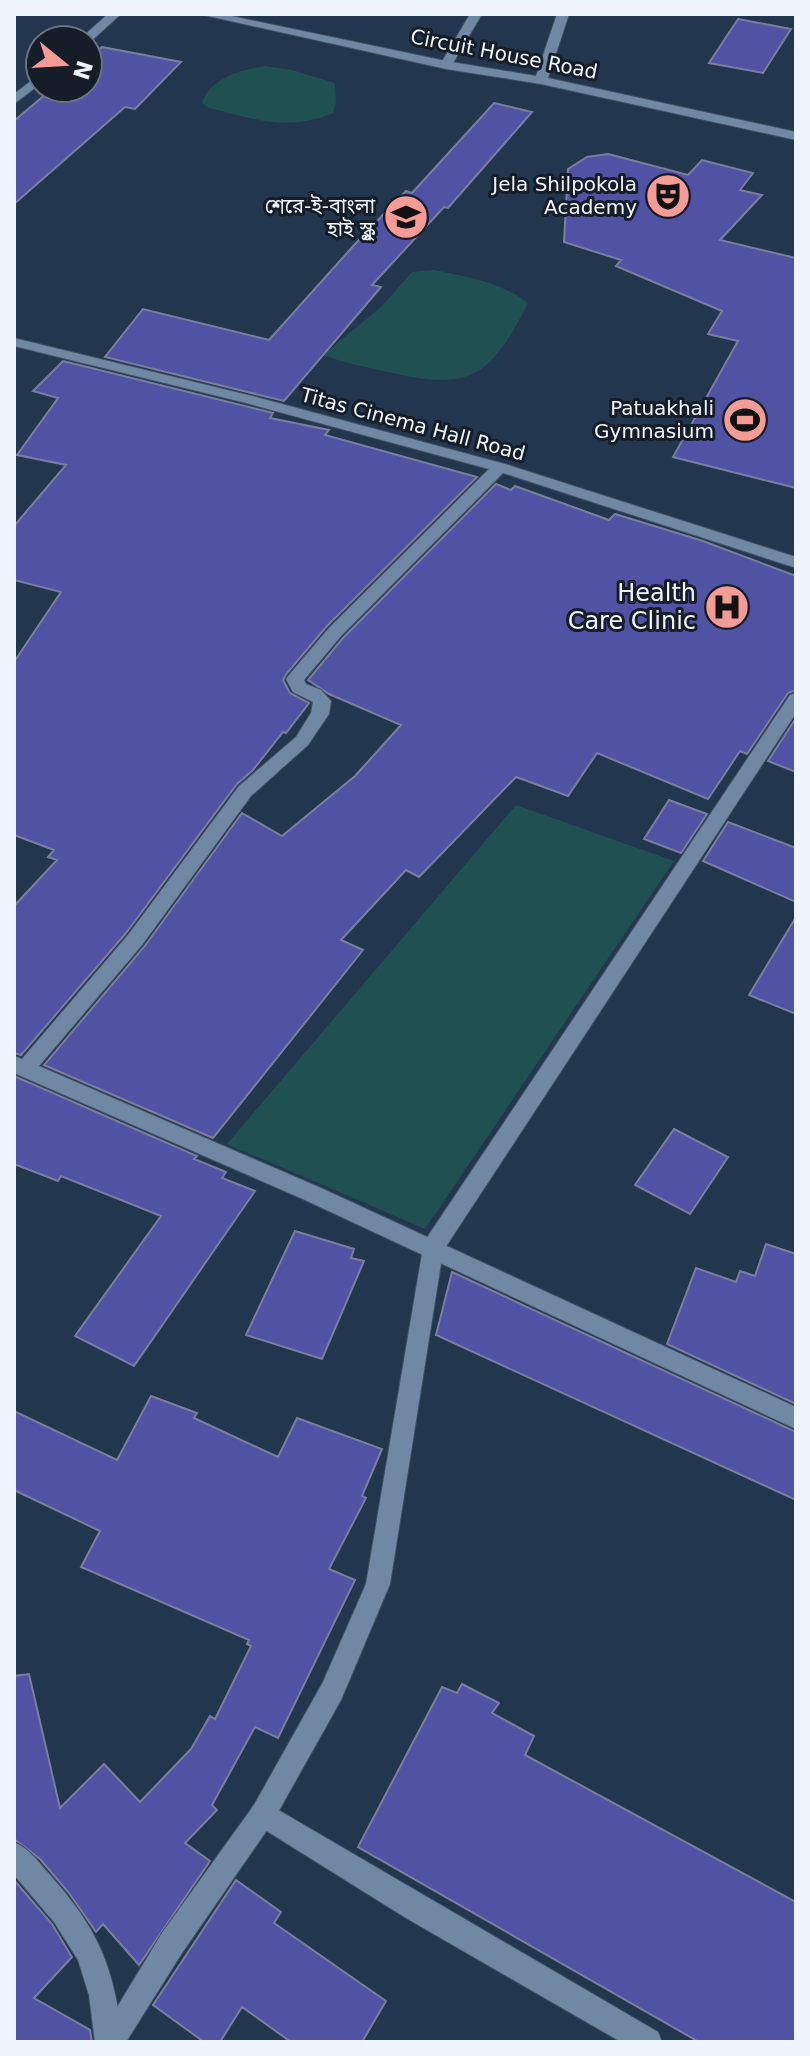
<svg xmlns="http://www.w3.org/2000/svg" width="810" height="2056" viewBox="0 0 810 2056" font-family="'DejaVu Sans','Noto Sans Bengali',sans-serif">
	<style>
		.water { fill: #215052 }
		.building { fill: #5053a3; stroke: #7a7e9e; stroke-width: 2 }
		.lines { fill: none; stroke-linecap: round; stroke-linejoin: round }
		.minor-casing { stroke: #405163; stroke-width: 2 }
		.tertiary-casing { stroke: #405163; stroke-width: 2 }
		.minor { fill: #7188a4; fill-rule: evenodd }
		.tertiary { fill: #7188a4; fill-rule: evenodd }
		.labels { text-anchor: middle; stroke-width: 6; stroke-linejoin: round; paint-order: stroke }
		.far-street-label { font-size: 20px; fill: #eef5fe; stroke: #141d28 }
		.far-poi-label { font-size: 20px; fill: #eef5fe; stroke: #141d28; text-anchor: end }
		.poi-label { font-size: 24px; fill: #eef5fe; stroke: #141d28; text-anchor: end }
	</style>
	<rect width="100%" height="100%" fill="#22364d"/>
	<path class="water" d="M264,66L292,70L335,83L336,103L333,113C287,132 255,119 209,108L202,103C210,78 241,70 264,66Z
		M434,270C467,277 502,282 528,303C491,376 472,392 388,372C366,367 344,363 323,355L383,305L412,272Z
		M516,805L674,861L425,1229L227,1144Z"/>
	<path class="building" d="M738,19L791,29L763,73L709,63Z
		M102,47L181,62L135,109L125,107L14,204V121L53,88H88V58Z
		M494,103L532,112L448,208L444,207L372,285L381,287L284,401L105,357L143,309L269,340L356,243L406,191L412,193Z
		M608,154L688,175L702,160L753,173L740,190L762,195L720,240L796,258V488L673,457L738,341L708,334L722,311L616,266L621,260L564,242L568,169L587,157Z
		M63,361L273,413L270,418L329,430L325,435L477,477L327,626L287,673L283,680L290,693L309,703L286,733L283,732L253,770L237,784L126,933L21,1055L14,1053V906L57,860L48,857L54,850L14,835V662L61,592L14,580V526L66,465L17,455L58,398L33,391Z
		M496,484L511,490L515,486L609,520L615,514L703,541L796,576V690L788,693L747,754L740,751L708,799L597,753L568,796L516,777L419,877L406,870L341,940L363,950L213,1138L44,1065L144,947L242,813L282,836L355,776L401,725L329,694L308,680L343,638Z
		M796,718V772L768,761Z
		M669,800L707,814L681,853L644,839Z
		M728,822L796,848V902L703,861Z
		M796,917V1014L749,995Z
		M14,1076L197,1156L194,1159L226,1172L222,1178L255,1191L134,1366L75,1336L161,1216L61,1176L58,1181L14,1164Z
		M674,1129L728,1157L690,1214L635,1185Z
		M295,1231L354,1249L351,1258L364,1261L322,1359L246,1335Z
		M766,1244L796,1254V1404L667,1344L696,1268L736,1282L740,1271L755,1276Z
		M452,1272L796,1432V1500L436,1335Z
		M151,1396L197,1413L194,1418L278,1457L297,1418L382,1449L362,1496L366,1498L329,1569L355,1580L278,1738L255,1727L212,1805L217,1810L185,1843L210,1861L139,1965L103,1924L96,1932L69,1893L40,1859L14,1839V1676L29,1674L60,1808L104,1764L140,1802L191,1749L210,1716L215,1719L251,1646L247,1644L249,1640L81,1567L100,1531L14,1490V1411L117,1460Z
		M462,1684L499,1703L492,1713L534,1736L525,1755L796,1902V2042H699L358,1847L442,1687L457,1693Z
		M14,1880L52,1924L72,1957L34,1998L90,2030L92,2042H14Z
		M236,1880L281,1912L274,1923L386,2001L362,2042H291L242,2007L220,2042H204L153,2005Z"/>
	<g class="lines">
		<g class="minor-casing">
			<path id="minor" d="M108,14H121L89,43L79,40Z
				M470,14H482L450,68H442L440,65Z
				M40,74V84L14,104V94Z
				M14,338L256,397L505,464L796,557V568L503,473L341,636L304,680L306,684L321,690L331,701L329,714L308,745L251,796L142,945L39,1066L321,1188L796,1407V1429L305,1200L14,1073V1056L22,1059L128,935L239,786L296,737L311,713L313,702L293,692L286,679L289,675L329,628L489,469L246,403L14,346Z
				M263,1801L658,2032L662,2042H621L406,1918L254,1823L250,1814L254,1805Z
				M14,1842C29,1848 39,1863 50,1875C100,1931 114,1968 123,2042H95L89,1995L78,1960L54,1922L14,1875Z"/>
		</g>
		<g class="tertiary-casing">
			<path id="tertiary" d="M199,14H222L446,61L536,76L557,14H569L548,78L796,132V140L541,84L446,69Z
				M796,693V713L443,1251L390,1584L341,1700L272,1823L182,1953L126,2042H96L162,1933L254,1805L323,1682L366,1584L424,1242L790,695Z"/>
		</g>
		<use href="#minor" class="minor"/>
		<use href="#tertiary" class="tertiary"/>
	</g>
	<defs>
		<g id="theatre-disc" transform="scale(2.3)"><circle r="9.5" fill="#f59b96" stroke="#141d28"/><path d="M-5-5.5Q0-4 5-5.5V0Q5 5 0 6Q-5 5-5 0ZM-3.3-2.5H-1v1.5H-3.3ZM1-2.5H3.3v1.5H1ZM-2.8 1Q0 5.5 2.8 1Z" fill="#111"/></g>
		<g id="school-disc" transform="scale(2.3)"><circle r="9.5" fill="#f59b96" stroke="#141d28"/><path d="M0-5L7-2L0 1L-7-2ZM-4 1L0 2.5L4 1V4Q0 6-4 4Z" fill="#111"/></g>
		<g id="stadium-disc" transform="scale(2.3)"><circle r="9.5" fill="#f59b96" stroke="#141d28"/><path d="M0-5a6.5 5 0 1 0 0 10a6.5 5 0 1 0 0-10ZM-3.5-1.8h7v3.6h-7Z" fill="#111"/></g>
		<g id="hospital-disc" transform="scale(2.3)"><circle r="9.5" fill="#f59b96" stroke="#141d28"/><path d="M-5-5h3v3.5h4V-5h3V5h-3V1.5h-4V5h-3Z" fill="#111"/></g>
	</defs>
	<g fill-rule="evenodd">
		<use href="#theatre-disc" x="668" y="196"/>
		<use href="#school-disc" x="406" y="217"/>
		<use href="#stadium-disc" x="745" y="420"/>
		<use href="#hospital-disc" x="727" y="607"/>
	</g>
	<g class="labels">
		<g class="far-street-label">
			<text transform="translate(504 54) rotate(11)" y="7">Circuit House Road</text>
			<text transform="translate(413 424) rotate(15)" y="7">Titas Cinema Hall Road</text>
		</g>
		<g class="far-poi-label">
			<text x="637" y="191">Jela Shilpokola<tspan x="637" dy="23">Academy</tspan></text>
			<text x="375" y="213">শেরে-ই-বাংলা<tspan x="375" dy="23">হাই স্কুল</tspan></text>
			<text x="714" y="415">Patuakhali<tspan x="714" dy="23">Gymnasium</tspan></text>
		</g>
		<g class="poi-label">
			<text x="696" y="601">Health<tspan x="696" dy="28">Care Clinic</tspan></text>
		</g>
	</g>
	<rect width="810" height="2056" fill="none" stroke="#eef5fe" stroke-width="32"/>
	<g transform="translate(64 64) rotate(108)"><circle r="38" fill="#141d28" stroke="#6b737e" stroke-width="2"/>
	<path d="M0-6L14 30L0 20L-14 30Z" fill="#f59b96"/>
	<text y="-12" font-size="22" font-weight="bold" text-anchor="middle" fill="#eef5fe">N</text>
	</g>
</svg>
